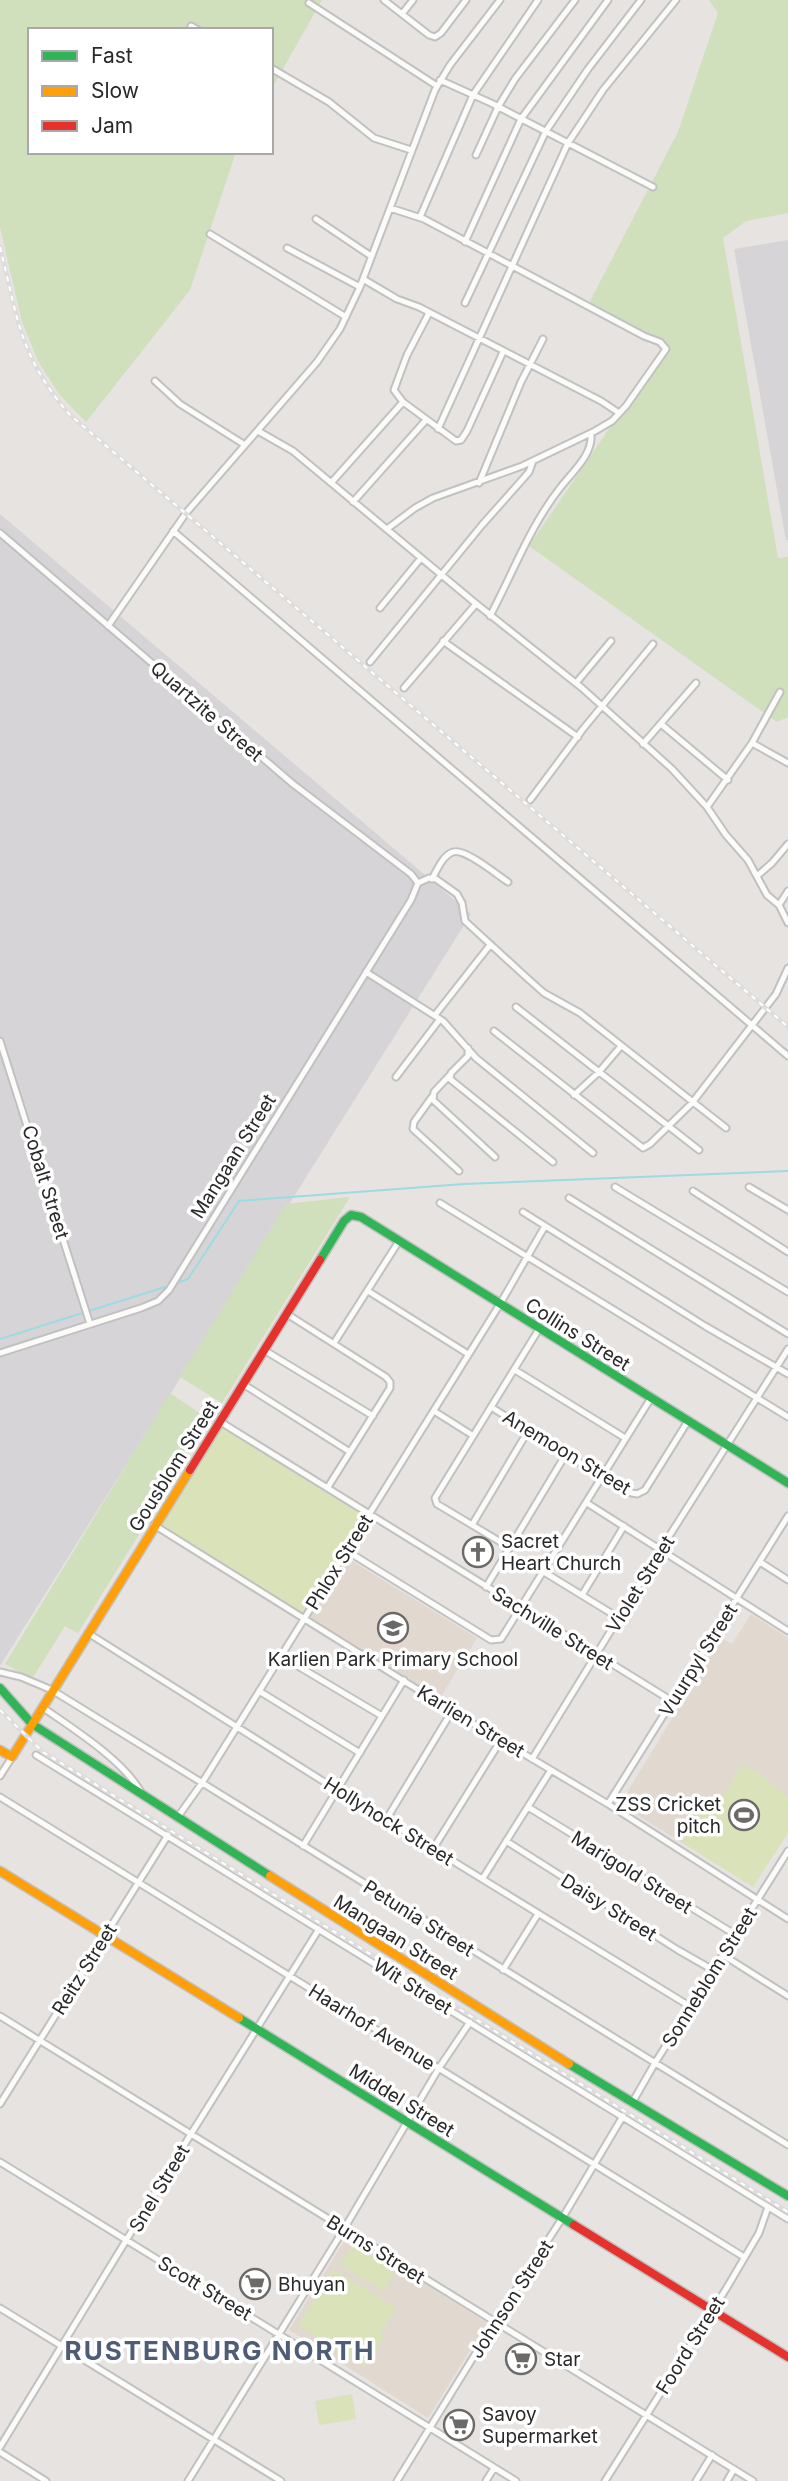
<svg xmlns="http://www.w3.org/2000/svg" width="788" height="2481" viewBox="0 0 788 2481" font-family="Inter,sans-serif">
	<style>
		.industrial { fill: #d7d4d7 }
		.education { fill: #e1d8cf }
		.green { fill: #d0dfbc }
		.pitch { fill: #dae2ba }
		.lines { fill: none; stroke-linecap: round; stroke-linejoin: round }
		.stream { stroke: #9adce1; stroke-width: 2 }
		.street-casing { stroke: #c1c1c1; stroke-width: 9 }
		.fast-casing { stroke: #c1c1c1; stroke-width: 11 }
		.slow-casing { stroke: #c1c1c1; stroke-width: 11 }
		.jam-casing { stroke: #c1c1c1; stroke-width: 11 }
		.street { stroke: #fbfbfa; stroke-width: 5 }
		.fast { stroke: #30b455; stroke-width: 8 }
		.slow { stroke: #ff9f0a; stroke-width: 8 }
		.jam { stroke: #e5322d; stroke-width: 8 }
		.rail-casing { stroke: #ddddde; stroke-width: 4.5 }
		.rail { stroke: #fff; stroke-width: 2; stroke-dasharray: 5; stroke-linecap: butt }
		.labels { text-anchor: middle; stroke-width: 7; stroke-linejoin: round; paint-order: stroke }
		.street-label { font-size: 19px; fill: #292929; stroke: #fff }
		.poi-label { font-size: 19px; fill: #292929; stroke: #fff; text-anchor: start }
		.district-label { font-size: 26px; font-weight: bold; letter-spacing: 2px; fill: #4e5c75; stroke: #fff }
	</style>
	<rect width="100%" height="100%" fill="#e7e3e0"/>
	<path class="industrial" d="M788,240V540H786L734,249Z
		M0,514L471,914L0,1666Z"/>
	<path class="education" d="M347,1558L477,1638L440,1698L309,1617Z
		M751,1614L788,1638V1797L753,1769L722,1798L712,1795L681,1842L620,1804L721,1638L732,1644Z
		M348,2235L487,2323L428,2418L289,2330Z"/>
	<path class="green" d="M0,0H322L271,90V30H30V152H236L190,290L86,422L59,394L38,361L22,322L0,227Z
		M709,0H788V213L746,221L723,238L778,558L788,557V717L777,722L529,546L665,347L587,307L678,132L718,13Z
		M350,1197L222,1403L180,1377L286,1204Z
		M170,1393L201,1414L206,1426L78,1633L65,1626L32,1679L5,1664Z"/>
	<path class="pitch" d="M222,1427L363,1515L302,1614L161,1526Z
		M741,1766L753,1769L788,1797V1833L753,1887L681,1842L713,1795L722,1798Z
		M353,2244L395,2271L383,2291L340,2264Z
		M333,2269L396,2308L380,2334L384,2337L366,2367L298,2325Z
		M352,2394L356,2419L319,2425L315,2401Z"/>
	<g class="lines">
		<path class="stream" d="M179,1282L188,1279L239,1201L464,1184L788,1171
			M0,1339L168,1286"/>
		<g class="street-casing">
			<path id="street" d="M384,0L429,35L435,37L441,33L466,0
				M309,3L437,86
				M402,14L413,0
				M191,26L198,30
				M271,68L329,102L374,138L411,150
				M440,80L491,103L653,187
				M476,155L498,107L515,79L575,0
				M420,217L473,95L538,0
				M316,219L371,256
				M210,234L346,317
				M465,242L521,119L608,0
				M287,248L360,287
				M363,279L397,299L419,307L601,401L619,413
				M465,303L546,131L588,69L641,0
				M429,313L407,355L394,390L403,402L456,441L461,440L467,431L503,352
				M155,381L180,404L245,445
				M438,429L568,143L603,90L676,0
				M258,431L293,451L474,602L582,688L672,769L707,807L726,835L748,860L767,895L779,905L788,923
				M331,483L403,402
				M479,483L521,382L543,339
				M353,502L426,420
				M387,529L415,508L433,498L522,466L595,431L612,421L626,406L666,349L660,342L644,336L424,219L390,208
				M173,531L788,1056
				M0,533L293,784L411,874L418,883
				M380,608L421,558
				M490,616C513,573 530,526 560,488C572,472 593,455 591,434
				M108,626L186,513L317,362L340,329L360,287L435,90L450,65L500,0
				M443,641L578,737
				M370,662L482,525L529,472L533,461
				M576,683L611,641
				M404,688L476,604
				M661,724L728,780
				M752,743L788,763
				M643,744L696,683
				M530,800L583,729L653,644
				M707,807L752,743L780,692
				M757,876L772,863L788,844
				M432,879C437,870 443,855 453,852C465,848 497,875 508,882
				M418,883L429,878L436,879L457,894L462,903L465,921L526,977L544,993L580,1013L726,1128
				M779,905L788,891
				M366,972L443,1021L476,1058L593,1153
				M516,1007L699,1150
				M435,1015L490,945
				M494,1031L643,1148L650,1144L692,1103L776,994L788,968
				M0,1041L90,1324
				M468,1048V1056L451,1073L450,1079L553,1162
				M449,1076L434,1092L433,1100L495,1157
				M396,1077L440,1019
				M574,1095L599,1072L621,1046
				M432,1097L414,1122L413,1129L459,1171
				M615,1187L788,1292
				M749,1187L788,1210
				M693,1191L788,1252
				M569,1198L788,1334
				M440,1203L788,1417
				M523,1212L705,1326L788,1374
				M368,1291L468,1354
				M287,1314L386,1377L390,1382V1388L328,1487
				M334,1343L399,1241
				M264,1350L373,1416
				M0,1353L141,1308L158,1301L169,1290L411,900L418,883
				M515,1370L625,1438
				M243,1384L350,1452
				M491,1407L627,1492L637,1494L645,1490L688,1421
				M434,1411L472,1435
				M219,1421L672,1701
				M587,1503L788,1631
				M154,1525L452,1711L608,1804L788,1919
				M472,1525L528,1431
				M509,1547L437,1504L435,1498L539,1329
				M347,1551L491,1640L501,1639L651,1398
				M760,1562L788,1580
				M544,1572L619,1618
				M486,1587L566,1454
				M582,1595L624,1526
				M88,1633L337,1790L691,2007
				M281,1656L382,1716
				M0,1672L21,1677L52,1690L788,2145
				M259,1691L360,1753
				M42,1707C72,1728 125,1761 142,1794
				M36,1755L788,2219
				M532,1759L661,1549L788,1349
				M0,1776L12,1757
				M0,1797L744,2257
				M608,1804L788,1516
				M528,1807L736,1935
				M177,1818L202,1783L500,1304L545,1226
				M386,1820L452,1711
				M506,1841L678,1950L713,1970
				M303,1846L404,1680
				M433,1849L501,1740
				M483,1878L551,1770
				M723,1955L788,1996
				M503,1970L538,1914
				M0,2016L753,2481
				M632,2103L655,2063L788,1851
				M0,2104L168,1835
				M0,2162L516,2481
				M0,2308L281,2481
				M0,2447L191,2134L319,1929
				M0,2452L46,2481
				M188,2481L344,2229L439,2068L470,2022
				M397,2481L495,2322L563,2217L623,2116
				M486,2481L494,2468
				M605,2481L726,2289L759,2233L768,2207
				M696,2481L712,2455
				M727,2481L734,2469"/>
		</g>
		<g class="fast-casing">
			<path id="fast" d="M320,1260L344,1221L351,1215L361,1217L788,1483
				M0,1688L32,1724L270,1876
				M239,2018L574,2225
				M569,2064L788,2196"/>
		</g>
		<g class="slow-casing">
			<path id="slow" d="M0,1750L12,1757L190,1470
				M0,1871L239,2018
				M270,1876L569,2064"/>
		</g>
		<g class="jam-casing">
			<path id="jam" d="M190,1470L320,1260
				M574,2225L788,2357"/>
		</g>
		<use href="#street" class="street"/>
		<use href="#fast" class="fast"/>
		<use href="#slow" class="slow"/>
		<use href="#jam" class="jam"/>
		<g class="rail-casing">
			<path id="rail" d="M0,247C18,319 19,356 70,415L788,1027
				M0,1710L43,1752L788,2212"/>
		</g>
		<use href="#rail" class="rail"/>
	</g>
	<defs>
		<g id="church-ring" transform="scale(1.575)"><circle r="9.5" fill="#fff" stroke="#6c6a69" stroke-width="1.5"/><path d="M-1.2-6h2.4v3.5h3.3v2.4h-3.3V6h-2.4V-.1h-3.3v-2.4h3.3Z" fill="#6c6a69"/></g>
		<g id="school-ring" transform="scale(1.575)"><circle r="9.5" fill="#fff" stroke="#6c6a69" stroke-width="1.5"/><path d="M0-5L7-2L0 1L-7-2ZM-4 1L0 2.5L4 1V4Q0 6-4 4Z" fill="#6c6a69"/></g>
		<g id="stadium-ring" transform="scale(1.575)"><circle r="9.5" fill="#fff" stroke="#6c6a69" stroke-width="1.5"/><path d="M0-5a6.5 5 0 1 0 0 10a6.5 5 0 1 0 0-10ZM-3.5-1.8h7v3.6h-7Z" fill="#6c6a69"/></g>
		<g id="supermarket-ring" transform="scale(1.575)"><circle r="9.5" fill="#fff" stroke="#6c6a69" stroke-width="1.5"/><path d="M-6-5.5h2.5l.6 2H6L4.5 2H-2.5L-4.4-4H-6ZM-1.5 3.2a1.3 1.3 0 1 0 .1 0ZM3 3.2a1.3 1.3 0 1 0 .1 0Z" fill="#6c6a69"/></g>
	</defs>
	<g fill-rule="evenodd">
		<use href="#church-ring" x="478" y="1552"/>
		<use href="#school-ring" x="393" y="1628"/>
		<use href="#stadium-ring" x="744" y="1815"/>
		<use href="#supermarket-ring" x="255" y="2284"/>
		<use href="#supermarket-ring" x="521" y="2359"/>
		<use href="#supermarket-ring" x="459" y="2425"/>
	</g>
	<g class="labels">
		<g class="street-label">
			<text transform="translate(207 711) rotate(41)" y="7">Quartzite Street</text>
			<text transform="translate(233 1156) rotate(-58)" y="7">Mangaan Street</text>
			<text transform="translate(46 1182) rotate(73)" y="7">Cobalt Street</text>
			<text transform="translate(578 1334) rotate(32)" y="7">Collins Street</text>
			<text transform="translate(567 1452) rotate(31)" y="7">Anemoon Street</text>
			<text transform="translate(173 1466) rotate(-58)" y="7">Gousblom Street</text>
			<text transform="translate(339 1562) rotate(-58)" y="7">Phlox Street</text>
			<text transform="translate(640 1584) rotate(-58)" y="7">Violet Street</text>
			<text transform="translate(553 1628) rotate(32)" y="7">Sachville Street</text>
			<text transform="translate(698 1660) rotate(-58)" y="7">Vuurpyl Street</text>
			<text transform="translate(471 1721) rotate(31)" y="7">Karlien Street</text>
			<text transform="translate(389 1821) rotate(32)" y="7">Hollyhock Street</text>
			<text transform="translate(632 1872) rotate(32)" y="7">Marigold Street</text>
			<text transform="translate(609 1907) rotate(32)" y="7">Daisy Street</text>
			<text transform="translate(419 1918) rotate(32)" y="7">Petunia Street</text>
			<text transform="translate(396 1937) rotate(32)" y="7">Mangaan Street</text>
			<text transform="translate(84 1969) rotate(-58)" y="7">Reitz Street</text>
			<text transform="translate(709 1977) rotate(-58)" y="7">Sonneblom Street</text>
			<text transform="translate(413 1986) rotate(32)" y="7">Wit Street</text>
			<text transform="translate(372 2027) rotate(32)" y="7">Haarhof Avenue</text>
			<text transform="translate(402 2100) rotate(32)" y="7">Middel Street</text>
			<text transform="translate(159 2188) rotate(-59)" y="7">Snel Street</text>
			<text transform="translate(376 2249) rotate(32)" y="7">Burns Street</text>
			<text transform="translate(205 2288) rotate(31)" y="7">Scott Street</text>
			<text transform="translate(511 2299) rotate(-57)" y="7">Johnson Street</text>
			<text transform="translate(690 2345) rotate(-58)" y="7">Foord Street</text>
		</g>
		<g class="poi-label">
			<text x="501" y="1548">Sacret<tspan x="501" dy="22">Heart Church</tspan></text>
			<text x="393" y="1666" text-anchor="middle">Karlien Park Primary School</text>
			<text x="721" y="1811" text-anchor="end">ZSS Cricket<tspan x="721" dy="22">pitch</tspan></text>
			<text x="278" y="2291">Bhuyan</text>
			<text x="544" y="2366">Star</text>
			<text x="482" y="2421">Savoy<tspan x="482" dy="22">Supermarket</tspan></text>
		</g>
		<g class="district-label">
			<text x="220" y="2360">RUSTENBURG NORTH</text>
		</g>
	</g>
	<rect x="28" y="28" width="245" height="126" fill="#ffffff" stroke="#a9a9a9" stroke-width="2"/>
	<rect x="42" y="51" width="35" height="10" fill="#30b455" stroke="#a9a9a9" stroke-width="2"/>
	<text x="91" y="63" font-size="21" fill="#292929">Fast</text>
	<rect x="42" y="86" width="35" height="10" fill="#ff9f0a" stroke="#a9a9a9" stroke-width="2"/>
	<text x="91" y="98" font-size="21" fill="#292929">Slow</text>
	<rect x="42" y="121" width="35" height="10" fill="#e5322d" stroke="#a9a9a9" stroke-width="2"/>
	<text x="91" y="133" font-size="21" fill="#292929">Jam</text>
</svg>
